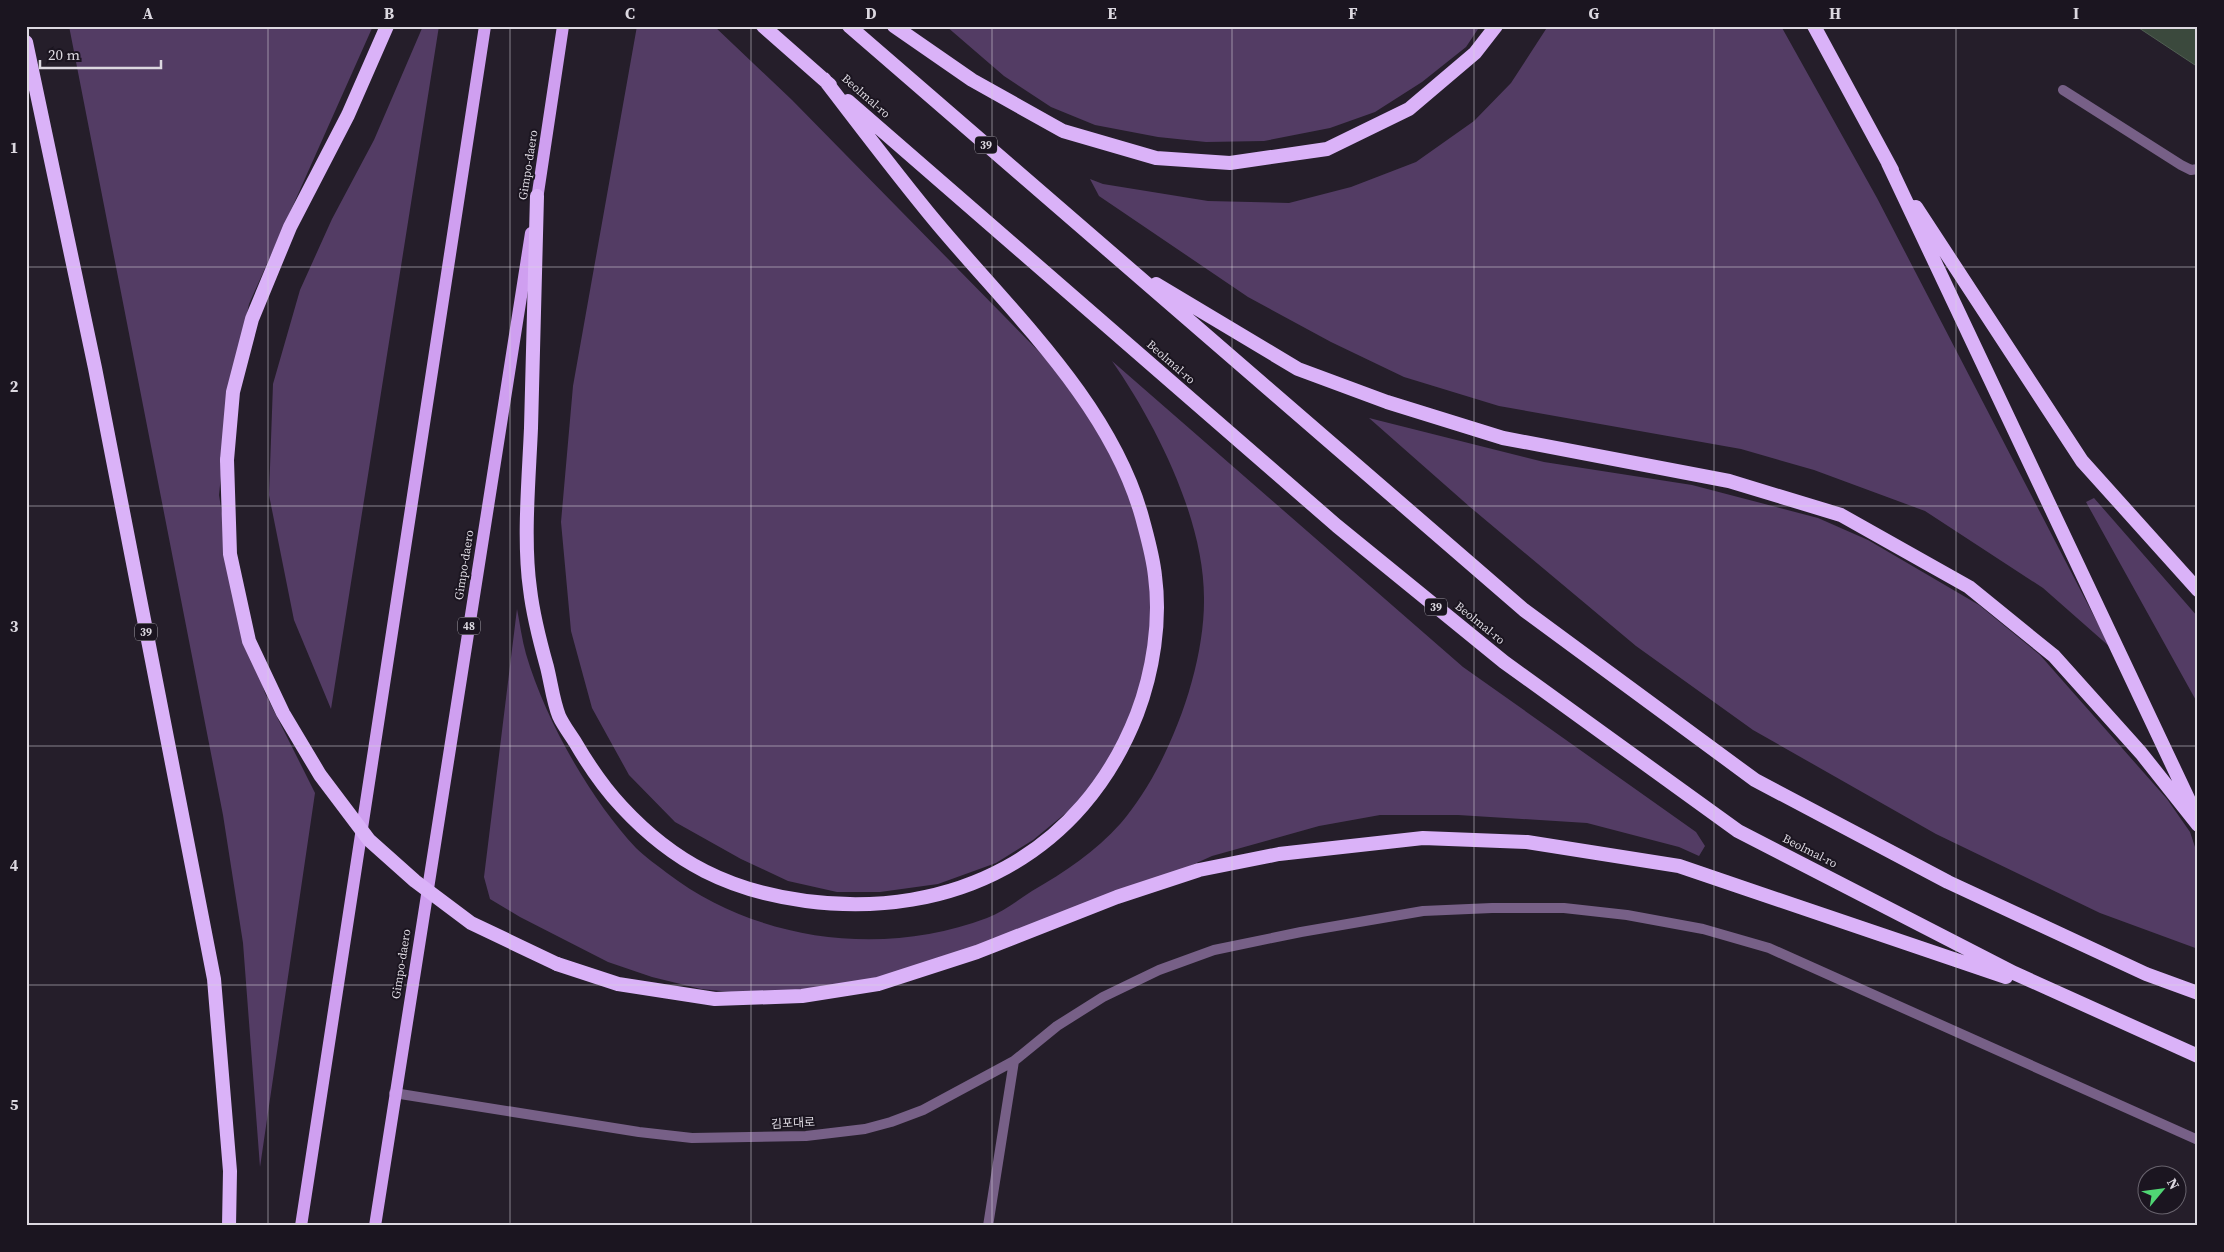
<svg xmlns="http://www.w3.org/2000/svg" width="2224" height="1252" viewBox="0 0 2224 1252" font-family="'Source Serif 4','Noto Sans KR',serif">
	<style>
		.green { fill: #533c64 }
		.building { fill: #3b493d; stroke: #505e52; filter: url(#shadow) }
		.lines { fill: none; stroke-linecap: round; stroke-linejoin: round }
		.service { stroke: #776087; stroke-width: 10 }
		.primary { stroke: #cf9ff0; stroke-width: 12 }
		.trunk { stroke: #dab2f8; stroke-width: 14 }
		.trunk-bridge { stroke: #dab2f8; stroke-width: 14 }
		.grid { fill: none; stroke: #dcd8e0; stroke-width: 1; stroke-opacity: 0.55 }
		.labels { text-anchor: middle; stroke-width: 4; stroke-linejoin: round; paint-order: stroke }
		.shield { fill: #1b1520; stroke: #a29ea6; stroke-width: 1 }
		.shield-label { font-size: 11px; font-weight: bold; fill: #dcd8e0 }
		.street-label { font-size: 12px; fill: #dcd8e0; stroke: #1b1520 }
		.neatline { fill: none; stroke: #dcd8e0; stroke-width: 2 }
		.grid-label { font-size: 16px; text-anchor: middle; font-weight: bold; fill: #dcd8e0 }
	</style>
	<defs>
		<filter id="shadow"><feDropShadow dx="5.5" dy="3" stdDeviation="0" flood-color="#0009"/></filter>
	</defs>
	<rect width="100%" height="100%" fill="#251e2a"/>
	<path class="green" d="M69,26H373L249,304L228,408L219,495L237,608L265,693L315,793L260,1167L243,943L223,815Z
		M423,26H439L331,709L294,620L269,495L273,384L300,290L332,219L374,140Z
		M637,26H714L792,100L1058,371L1118,461L1152,564L1154,661L1113,760L1083,799L1033,840L996,863L938,884L880,892H837L788,881L741,859L675,822L629,775L592,708L571,631L561,522L573,386Z
		M946,26H1480L1466,47L1422,82L1375,112L1330,128L1264,141L1206,142L1158,137L1095,125L1051,107L1004,76Z
		M1548,26H1781L1877,198L2110,647L2043,588L1925,511L1814,470L1741,449L1499,406L1404,377L1331,342L1248,297L1099,196L1090,179L1103,184L1208,201L1289,203L1351,187L1416,162L1474,121L1511,83Z
		M1112,361L1463,667L1696,832L1705,846L1699,856L1679,847L1587,823L1458,815H1380L1319,826L1212,856L1125,895L865,991L751,994L701,989L652,977L608,962L520,917L490,899L484,877L517,609C520,624 522,640 526,654C545,719 590,799 636,848C645,857 657,865 667,873C756,941 882,958 987,918C1003,912 1018,900 1032,891C1065,872 1095,852 1121,823C1168,768 1205,670 1204,598C1204,519 1156,424 1112,361Z
		M1369,418L1544,462L1692,485L1818,518L1868,540L1979,605L2040,655L2167,799L2190,832L2198,856V949L2100,913L1936,834L1753,730L1636,646L1470,507Z
		M2094,498L2198,617V704L2086,502Z"/>
	<path class="building" d="M2136,26H2198V67Z"/>
	<g class="lines">
		<path class="service" d="M2063,90L2181,165L2191,170L2198,169
			M394,1093L639,1132L692,1138L806,1136L865,1129L891,1122L923,1110L1014,1061L1057,1026L1103,997L1159,970L1214,950L1301,932L1423,911L1492,908H1564L1627,915L1703,929L1769,948L2198,1140
			M988,1226L1014,1061"/>
		<path class="primary" d="M536,206L563,26
			M301,1226L485,26
			M375,1226L531,233"/>
		<path class="trunk" d="M763,26L830,85
			M849,26L1524,610L1755,780L1948,882L2146,974L2198,993
			M894,26L972,80L1063,131L1156,158L1230,163L1327,149L1409,109L1475,53L1496,26
			M1814,26L1892,170
			M26,42L95,368L214,979L230,1171L229,1226
			M848,101L1337,526L1504,662L1738,831L2014,973L2198,1056
			M1888,163L2194,811
			M537,196C535,273 533,350 531,428C529,477 523,540 530,589C533,615 540,642 547,667C551,683 553,701 559,716C563,725 570,734 575,742C589,766 603,787 622,807C674,863 730,891 806,901C953,920 1082,855 1137,714C1153,672 1161,621 1155,576C1153,556 1147,536 1142,517C1110,402 1010,311 936,222C897,175 861,127 824,79
			M1916,207L2082,461L2198,590
			M1156,284L1298,369L1387,402L1503,438L1729,481L1841,515L1969,587L2054,656L2141,753L2198,825
			M227,460L233,392L252,319L290,227L348,115L387,26
			M557,964L618,984L715,999L802,996L878,984L977,952L1117,897L1199,870L1279,854L1423,838L1527,842L1679,866L2006,977"/>
		<path class="trunk-bridge" d="M227,460L230,554L249,641L283,713L320,775L369,840L415,881L471,923L557,964"/>
	</g>
	<path class="grid" d="M268,26V1226M510,26V1226M751,26V1226M992,26V1226M1232,26V1226M1474,26V1226M1714,26V1226M1956,26V1226M26,267H2198M26,506H2198M26,746H2198M26,985H2198"/>
	<g class="labels">
		<g class="shield">
			<rect x="975" y="136.5" width="22" height="17" rx="4"/>
			<rect x="1425" y="598.5" width="22" height="17" rx="4"/>
			<rect x="458" y="617.5" width="22" height="17" rx="4"/>
			<rect x="135" y="623.5" width="22" height="17" rx="4"/>
		</g>
		<g class="shield-label">
			<text x="986" y="149">39</text>
			<text x="1436" y="611">39</text>
			<text x="469" y="630">48</text>
			<text x="146" y="636">39</text>
		</g>
		<g class="street-label">
			<text transform="translate(866 96) rotate(41)" y="4">Beolmal-ro</text>
			<text transform="translate(528 165) rotate(-81)" y="4">Gimpo-daero</text>
			<text transform="translate(1171 362) rotate(41)" y="4">Beolmal-ro</text>
			<text transform="translate(464 565) rotate(-81)" y="4">Gimpo-daero</text>
			<text transform="translate(1480 623) rotate(39)" y="4">Beolmal-ro</text>
			<text transform="translate(1810 851) rotate(27)" y="4">Beolmal-ro</text>
			<text transform="translate(401 964) rotate(-81)" y="4">Gimpo-daero</text>
			<text transform="translate(793 1123) rotate(-3)" y="4">김포대로</text>
		</g>
	</g>
	<rect width="2224" height="1252" fill="none" stroke="#1b1520" stroke-width="55"/>
	<g transform="translate(2162 1190) rotate(61)"><circle r="24" fill="#1b1520" stroke="#68636d"/>
	<path d="M0-4L9 19L0 12L-9 19Z" fill="#50d674"/>
	<text y="-8" font-size="14" font-weight="bold" text-anchor="middle" fill="#dcd8e0">N</text>
	</g>
	<path d="M40 60v8h121v-8" fill="none" stroke="#dcd8e0" stroke-width="2.5"/>
	<text x="48" y="60" font-size="15" fill="#dcd8e0" stroke="#1b1520" stroke-width="4" paint-order="stroke">20 m</text>
	<rect x="28" y="28" width="2168" height="1196" class="neatline"/>
	<g class="grid-label">
		<text x="148" y="19">A</text>
		<text x="389" y="19">B</text>
		<text x="630" y="19">C</text>
		<text x="871" y="19">D</text>
		<text x="1112" y="19">E</text>
		<text x="1353" y="19">F</text>
		<text x="1594" y="19">G</text>
		<text x="1835" y="19">H</text>
		<text x="2076" y="19">I</text>
		<text x="14" y="153">1</text>
		<text x="14" y="392">2</text>
		<text x="14" y="632">3</text>
		<text x="14" y="871">4</text>
		<text x="14" y="1110">5</text>
	</g>
</svg>
